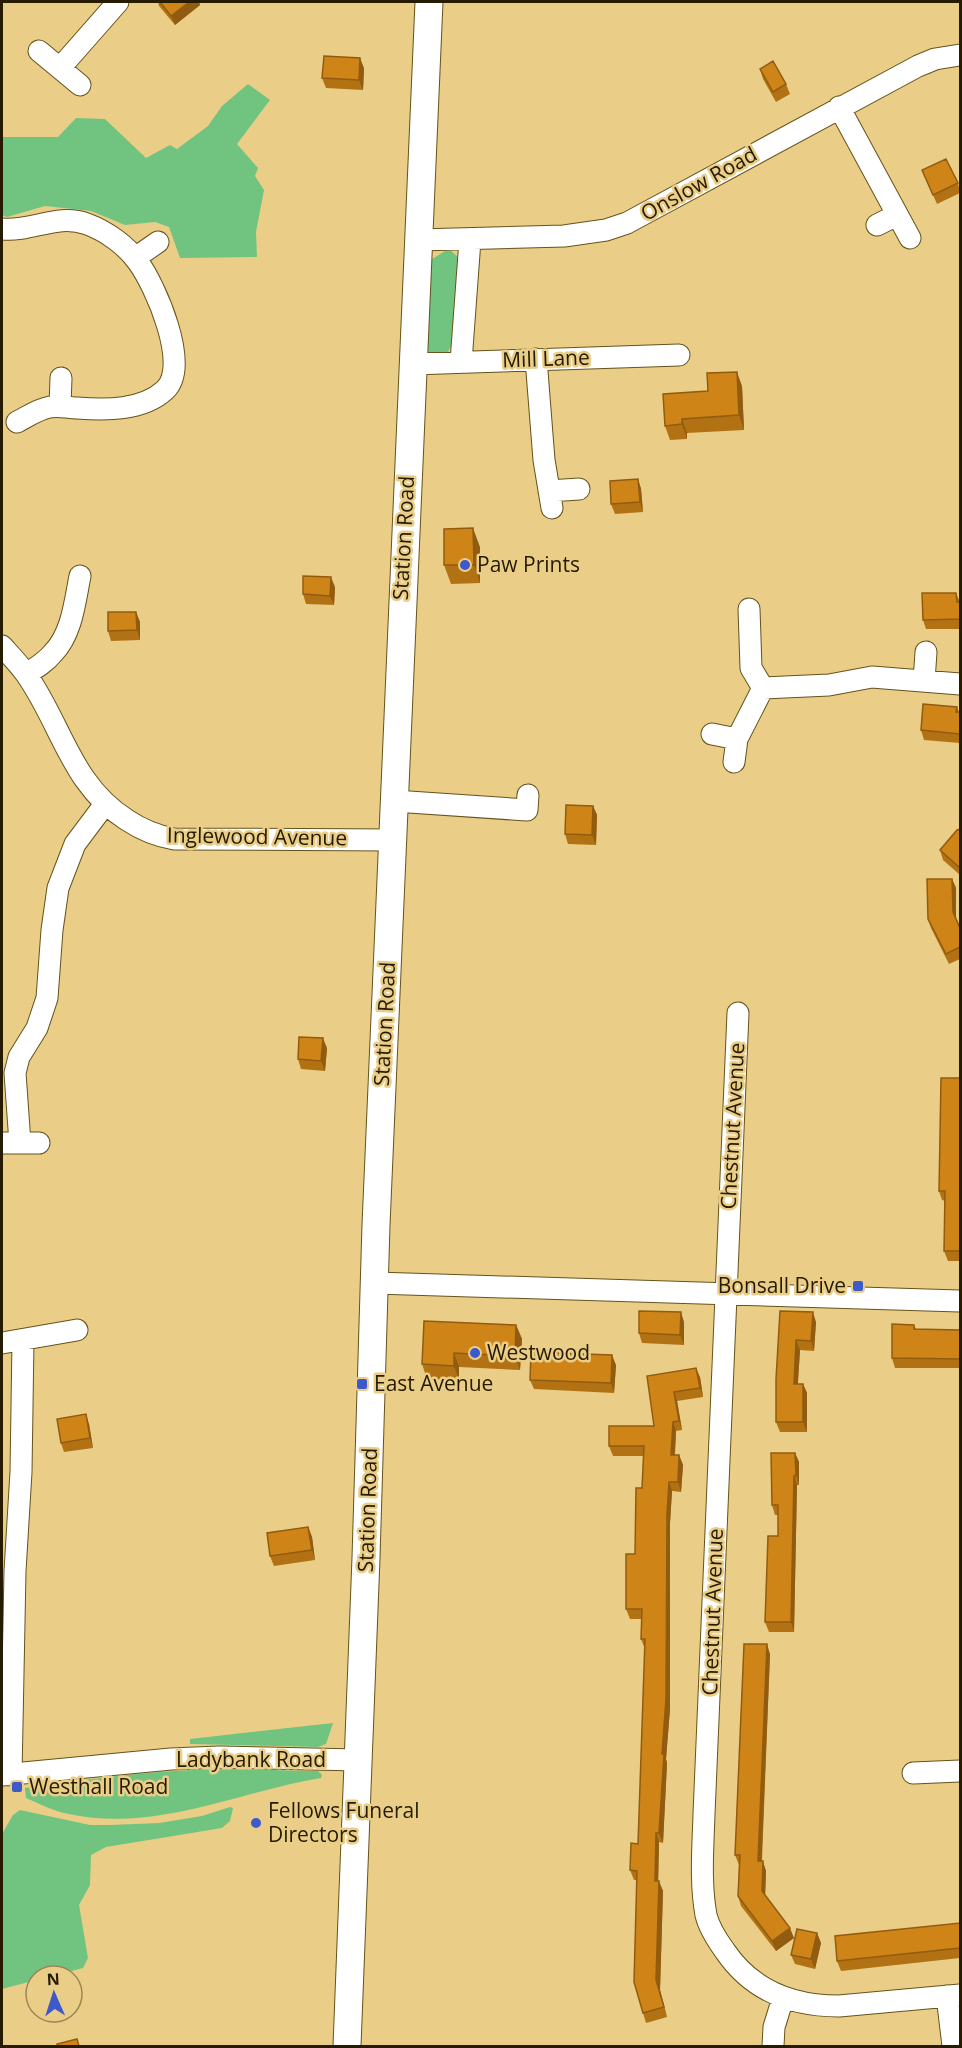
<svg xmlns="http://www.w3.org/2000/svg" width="962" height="2048" viewBox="0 0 962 2048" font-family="'Open Sans',sans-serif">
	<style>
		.green { fill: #70c480 }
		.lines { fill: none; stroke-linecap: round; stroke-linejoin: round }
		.minor-casing { stroke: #65521c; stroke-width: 23 }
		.major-casing { stroke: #65521c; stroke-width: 29 }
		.minor { stroke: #fff; stroke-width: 21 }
		.major { stroke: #fff; stroke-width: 27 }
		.wall { fill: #b27214 }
		.shaded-wall { fill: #915c10 }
		.building { fill: #cf8417; stroke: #915c10; stroke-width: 1.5 }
		.poi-dot { fill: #3d59cc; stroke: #eace88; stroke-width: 2 }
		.labels { text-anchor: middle; stroke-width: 5; stroke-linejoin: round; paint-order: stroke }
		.street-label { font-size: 21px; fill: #261b00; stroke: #eace88 }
		.poi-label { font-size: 21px; fill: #261b00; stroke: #eace88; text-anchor: start }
	</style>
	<rect width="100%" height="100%" fill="#eace88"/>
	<path class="green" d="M248,84L270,100L237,144L258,168L255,176L264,190L256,232L257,257L180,258L169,227L155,222L125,225L91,211L45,206L7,217L2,215V137H58L76,118L105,119L146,158L170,145L177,149L208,126L222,106Z
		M445,251H451L458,257L453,342L448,352C440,355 431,355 425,349V268L432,259Z
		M333,1723L326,1744L318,1747L190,1744V1739Z
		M235,1769L309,1771H318L322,1775L321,1778C236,1792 153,1834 64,1813C51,1810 38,1803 26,1798L25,1788C95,1778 164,1769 235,1769Z
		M230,1807L233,1808L230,1821L222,1828L106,1847L91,1855L90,1885L79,1905L88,1958L83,1968L53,1976H36V1980L2,1989V1834L13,1815L20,1810L90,1825H110L159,1823L202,1816Z"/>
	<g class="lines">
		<g class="minor-casing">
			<path id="minor" d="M39,51L80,85
				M60,68L118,2
				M839,107L910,238
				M877,225L897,215
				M2,229C32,232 57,213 87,224C106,231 126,245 138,262C155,285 191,366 165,390C142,411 106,410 77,408C68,408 59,405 50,407C38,409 27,417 17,422
				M418,240L564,236L606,230L627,223L918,66L935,59L960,55
				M135,258L158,242
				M536,359L544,460L552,508
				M461,362L470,240
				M412,364L679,355
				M60,406L61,378
				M549,491L579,489
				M2,646C10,655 19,664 26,674C62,725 71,785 127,820C142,830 157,836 174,839L393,840
				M26,674C36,668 46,662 53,653C72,634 75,601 80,576
				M924,681L926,652
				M763,688L829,685L872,677L960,684
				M712,734L737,739
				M734,762L737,739L763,688L751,668L749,609
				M394,801L527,810L528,795
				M738,1013L704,1814C703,1847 700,1882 706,1915C709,1928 717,1940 725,1951C752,1991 793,2006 839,2006L960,1995
				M2,1143H39
				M20,1143L15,1073L19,1057L37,1028L47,998L52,930L58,888L75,844L105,804
				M375,1283L960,1301
				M2,1343L77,1330
				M913,1773L960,1771
				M2,1775L171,1759L219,1757L358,1760
				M11,1775L15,1571L21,1472L23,1340
				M947,1996L953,2046
				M773,2046L774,2027L783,1998"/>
		</g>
		<g class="major-casing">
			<path id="major" d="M347,2046L366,1558L376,1225L429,2"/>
		</g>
		<use href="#minor" class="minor"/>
		<use href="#major" class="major"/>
	</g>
	<path class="wall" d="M158,2H199L200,5L175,25L159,6Z
		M364,68L363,90L326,88L322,78Z
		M760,69L786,84L790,94L776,102L763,79Z
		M922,170L958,183L960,193L937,204Z
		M742,386L744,430L687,433V439L670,440L665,426Z
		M638,479L641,489L643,512L615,514L611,504Z
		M480,547V583L451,584L444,565Z
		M335,587L334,605L306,604L303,594Z
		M956,593L960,602V629H926L923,620Z
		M136,612L140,622V640L111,641L108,631Z
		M957,707L959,712H960V743L924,740L921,730Z
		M593,806L597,815L596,845L568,844L565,834Z
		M960,829V875L943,860L940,850Z
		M952,879L956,888V919L960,928V959L949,964L931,928L928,919Z
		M327,1048L325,1071L301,1069L298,1059Z
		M960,1078V1261H948L944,1251L945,1201L942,1200L939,1191Z
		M780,1311L816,1322L814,1351L800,1350L798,1384H803L807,1393V1432H780L776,1422Z
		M684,1322V1345L642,1343L639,1333Z
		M516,1325L522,1339L520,1370L459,1367V1380L427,1379L422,1364Z
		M914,1325L916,1329L960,1330V1368H895L892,1358Z
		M616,1365L614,1393L534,1389L530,1380Z
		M647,1376L700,1377L703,1397L677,1401L682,1430L676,1431L675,1455H679L683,1465L681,1492L672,1491L670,1523V1709L666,1759L667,1763L663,1843L659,1842L658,1881L663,1891L660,1990L667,2017L646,2023L643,2013L637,1880H634L630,1870L638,1844L645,1649L641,1639V1619H630L626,1609L635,1554L642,1488L644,1456H613L609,1446L654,1426Z
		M89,1424L93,1448L64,1452L61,1443Z
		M795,1453L799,1462V1485H797L794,1632H769L765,1622L778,1536V1515H775L772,1505Z
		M308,1527L312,1537L315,1560L274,1566L270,1556Z
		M770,1654L762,1861L766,1871L765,1895L794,1938L776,1951L741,1906L738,1896L739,1865L735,1855Z
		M960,1923V1958L841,1971L837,1961Z
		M817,1933L821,1943L815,1969L795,1964L791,1955Z"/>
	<path class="shaded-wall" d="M189,2H199L200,5L175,25L171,16Z
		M360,58L364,68L363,90L359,80Z
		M737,372L742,386L744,430L739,415Z
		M682,419L687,433V439L682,424Z
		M638,479L641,489L643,512L640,502Z
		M473,528L480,547V583L474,565Z
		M331,577L335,587L334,605L330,596Z
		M136,612L140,622V640L137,630Z
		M593,806L597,815L596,845L592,835Z
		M952,879L956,888V922L953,912Z
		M323,1038L327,1048L325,1071L321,1061Z
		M681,1312L684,1322V1345L680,1335Z
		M813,1312L816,1322L814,1351L811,1341Z
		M516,1325L522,1339L520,1370L515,1356Z
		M796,1340L800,1350L797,1393L794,1384Z
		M454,1353L459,1367V1380L454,1366Z
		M612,1355L616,1365L614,1393L611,1383Z
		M696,1368L700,1377L703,1397L700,1388Z
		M803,1384L807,1393V1432L803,1422Z
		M674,1392L677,1401L682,1430L679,1421Z
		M86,1414L89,1424L93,1448L90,1438Z
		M673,1422L676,1431L674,1465L671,1455Z
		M795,1453L799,1462V1485L796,1475Z
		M679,1455L683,1465L681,1492L678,1482Z
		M794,1476L797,1485L794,1632L791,1622Z
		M669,1482L672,1491L670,1523V1709L666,1759L667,1763L663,1843L659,1833L667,1514Z
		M308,1527L312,1537L315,1560L312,1550Z
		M767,1644L770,1654L761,1871L758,1861Z
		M656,1833L659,1842L658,1891L655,1881Z
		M763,1861L766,1871L765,1900L762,1891Z
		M659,1881L663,1891L660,1990L667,2017L656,1980Z
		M790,1928L794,1938L776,1951L772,1941Z
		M817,1933L821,1943L815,1969L811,1959Z"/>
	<path class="building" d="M160,2H189L171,16Z
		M324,56L360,58L359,80L322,78Z
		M773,61L786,84L773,92L760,69Z
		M946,159L958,183L933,195L922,170Z
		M737,372L739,415L682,419V424L665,426L663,394L708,391L707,373Z
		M638,479L640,502L611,504L610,481Z
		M473,528L474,565H444V529Z
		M303,576L331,577L330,596L303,594Z
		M922,593H956L957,602H960V619L923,620Z
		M108,612H136L137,630L108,631Z
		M923,704L957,707L956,712H960V734L921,730Z
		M566,805L593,806L592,835L565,834Z
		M960,829V868L940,850L957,830Z
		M927,879H952L953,912L960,928V947L946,954L928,919Z
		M299,1037L323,1038L321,1061L298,1059Z
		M941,1078H960V1251H944L945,1191H939Z
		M639,1311L681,1312L680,1335L639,1333Z
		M780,1311L813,1312L811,1341L796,1340L794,1384H803V1422H776V1379Z
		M424,1321L516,1325L515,1356L454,1353V1366L422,1364Z
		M892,1324L914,1325V1329L960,1330V1359L892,1358Z
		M531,1352L612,1355L611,1383L530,1380Z
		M696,1368L700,1388L674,1392L679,1421L673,1422L671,1455H679L678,1482H669L667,1514L666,1699L662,1754H664L659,1833H656L655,1881H659L656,1980L664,2007L643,2013L634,1982L637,1871L630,1870L631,1843L638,1844L645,1639H641L642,1609H626V1554H635L636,1488H642L644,1446H609V1426H654L647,1376Z
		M86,1414L90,1438L61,1443L57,1419Z
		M771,1453H795L796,1475L794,1476L791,1622H765L768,1536H778V1505H772Z
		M308,1527L312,1550L270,1556L267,1533Z
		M744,1644H767L758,1861H763L762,1891L790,1928L772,1941L738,1896L740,1855H735Z
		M960,1923V1948L837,1961L835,1936Z
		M797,1929L817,1933L811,1959L791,1955Z
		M77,2039L79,2046H57V2044Z"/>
	<g class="poi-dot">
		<circle cx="465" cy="565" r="6"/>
		<rect x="852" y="1280" width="12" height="12" rx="3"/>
		<circle cx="475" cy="1353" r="6"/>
		<rect x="356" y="1378" width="12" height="12" rx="3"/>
		<rect x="11" y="1781" width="12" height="12" rx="3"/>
		<circle cx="256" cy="1823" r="6"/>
	</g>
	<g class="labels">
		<g class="street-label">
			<text transform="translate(699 184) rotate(-29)" y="7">Onslow Road</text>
			<text transform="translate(546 359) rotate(-2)" y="7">Mill Lane</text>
			<text transform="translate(404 538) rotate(-87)" y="7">Station Road</text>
			<text transform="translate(257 837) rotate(1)" y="7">Inglewood Avenue</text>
			<text transform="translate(385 1024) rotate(-87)" y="7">Station Road</text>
			<text transform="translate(733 1126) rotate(-87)" y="7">Chestnut Avenue</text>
			<text transform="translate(368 1510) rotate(-88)" y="7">Station Road</text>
			<text transform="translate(713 1612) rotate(-88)" y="7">Chestnut Avenue</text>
			<text x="251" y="1767">Ladybank Road</text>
		</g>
		<g class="poi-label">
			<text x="477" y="572">Paw Prints</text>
			<text x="846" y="1293" text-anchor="end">Bonsall Drive</text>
			<text x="487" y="1360">Westwood</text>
			<text x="374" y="1391">East Avenue</text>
			<text x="29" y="1794">Westhall Road</text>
			<text x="268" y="1818">Fellows Funeral<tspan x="268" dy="24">Directors</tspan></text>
		</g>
	</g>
	<rect width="962" height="2048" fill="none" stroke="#261b00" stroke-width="6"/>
	<g transform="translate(54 1994) rotate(357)"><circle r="28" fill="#eace88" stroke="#9c8652" stroke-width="1.5"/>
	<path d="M0-4.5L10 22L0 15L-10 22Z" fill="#3d59cc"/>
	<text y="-9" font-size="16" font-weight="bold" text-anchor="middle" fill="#261b00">N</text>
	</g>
</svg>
